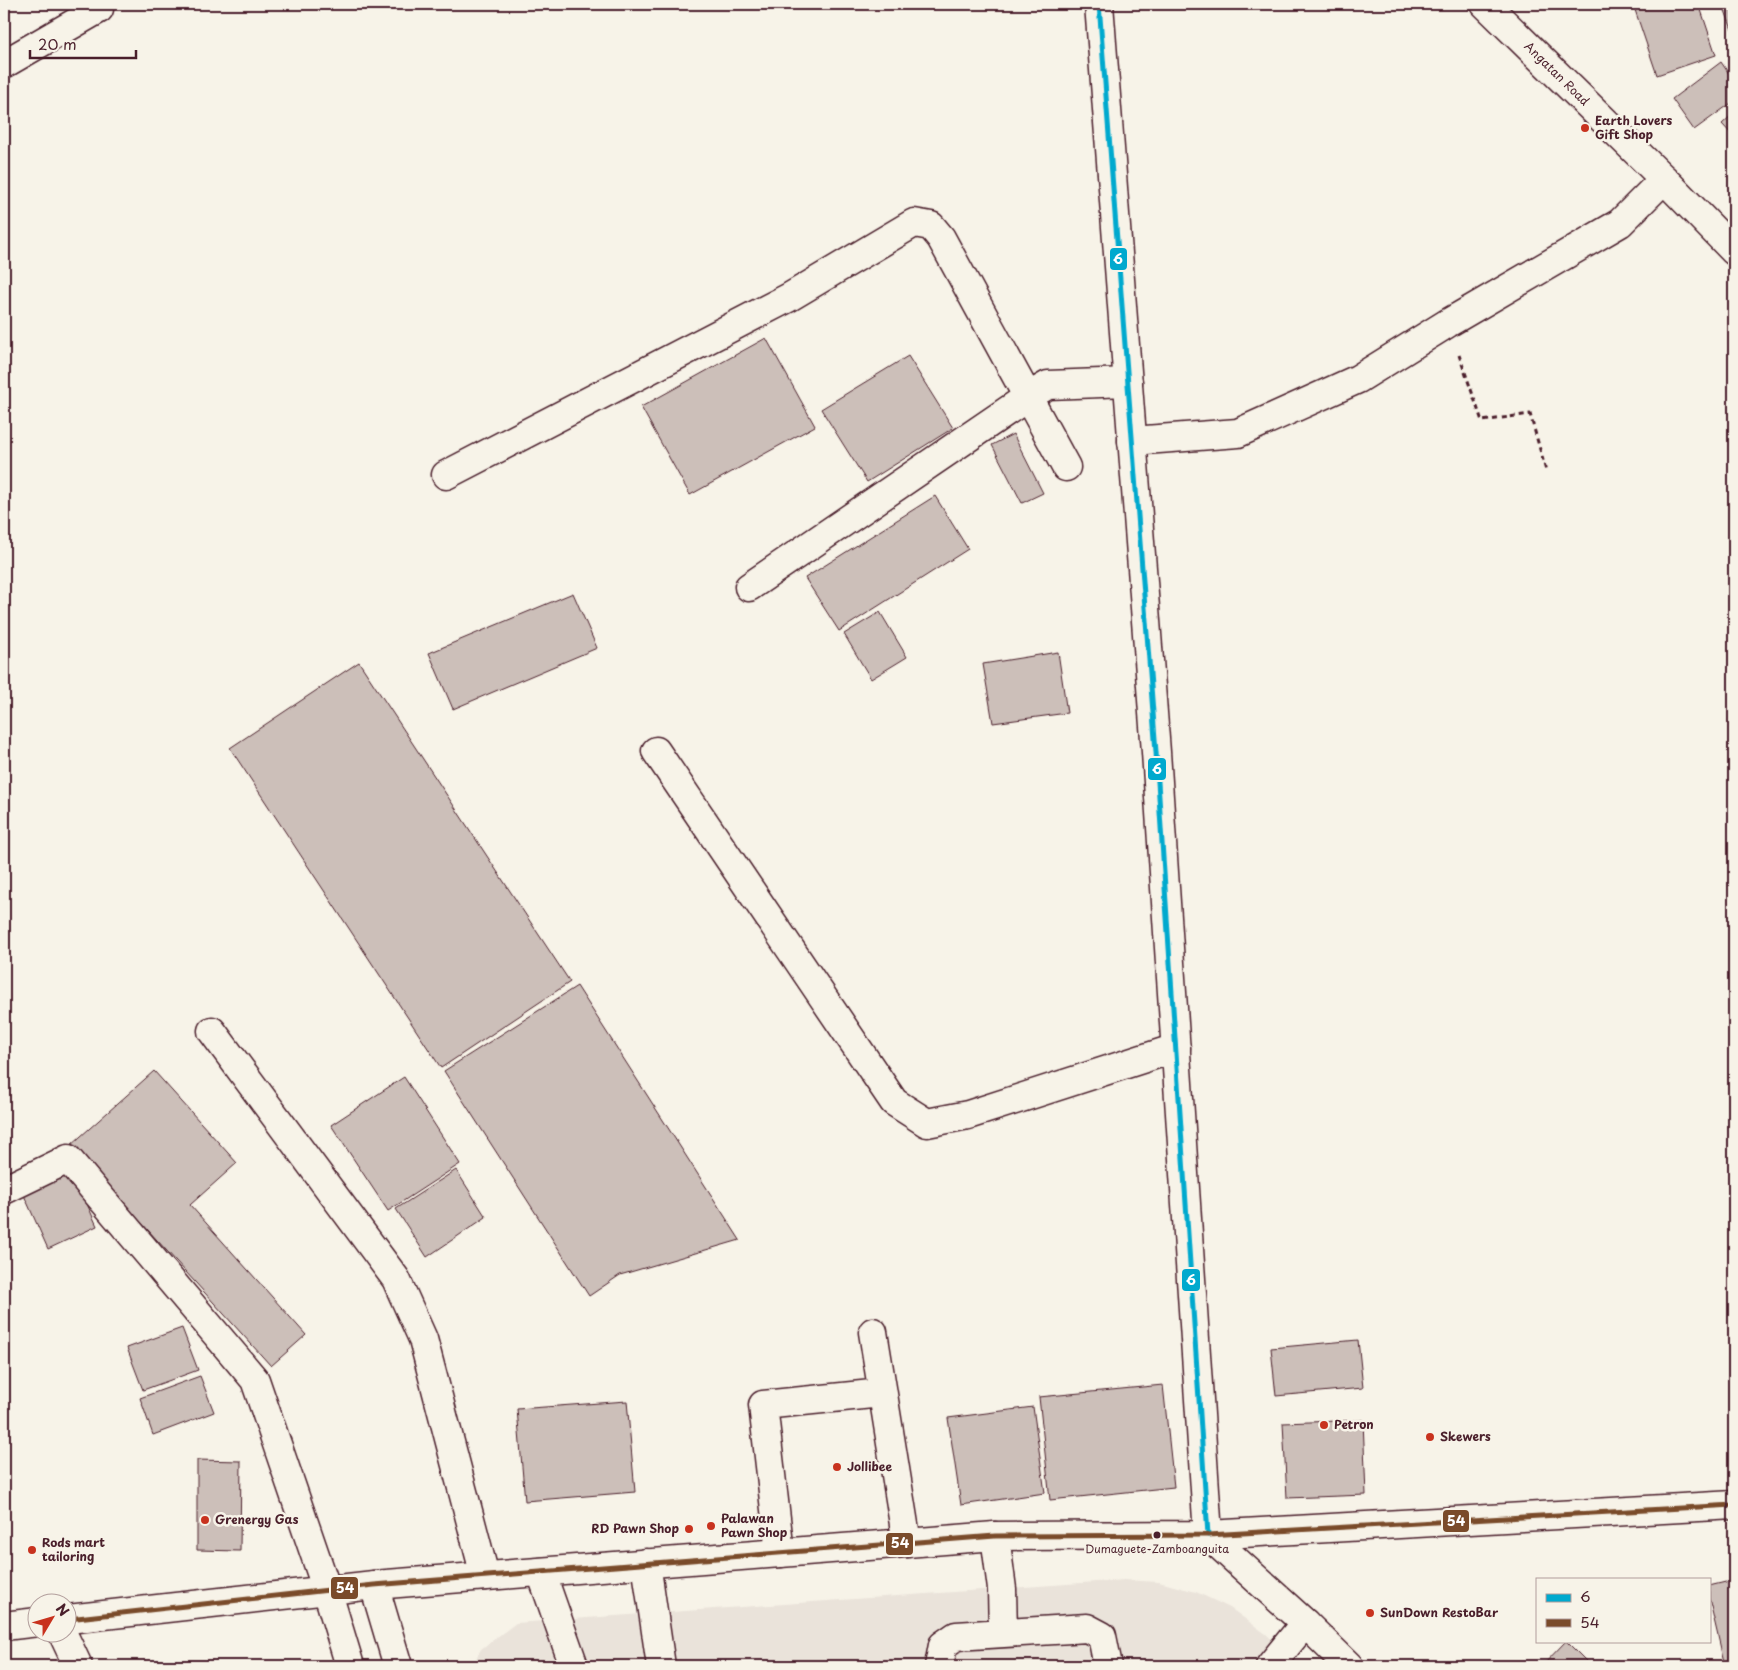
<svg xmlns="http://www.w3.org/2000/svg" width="1738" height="1670" viewBox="0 0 1738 1670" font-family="'Playpen Sans',sans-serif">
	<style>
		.built { fill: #eae3da }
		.building { fill: #ccbfb9; stroke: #4a1f2b }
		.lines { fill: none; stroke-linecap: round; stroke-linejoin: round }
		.minor-casing { stroke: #4a1f2b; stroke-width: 31 }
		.major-casing { stroke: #4a1f2b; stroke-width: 31 }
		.path { stroke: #4a1f2b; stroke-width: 3; stroke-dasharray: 5 4; stroke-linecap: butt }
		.minor { stroke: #f7f3e8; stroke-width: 28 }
		.major { stroke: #f7f3e8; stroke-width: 28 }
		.bus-1-casing { stroke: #f7f3e8; stroke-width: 9 }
		.bus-2-casing { stroke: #f7f3e8; stroke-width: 9 }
		.bus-1 { stroke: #00a9ce; stroke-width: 5 }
		.bus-2 { stroke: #7a4b2a; stroke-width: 5 }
		.poi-dot { fill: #c8321e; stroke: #f7f3e8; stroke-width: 2 }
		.bus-dot { fill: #4a1f2b; stroke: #f7f3e8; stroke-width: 2 }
		.labels { text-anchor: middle; stroke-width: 5; stroke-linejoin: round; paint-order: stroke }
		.bus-label { font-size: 11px; fill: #4a1f2b; stroke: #f7f3e8 }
		.street-label { font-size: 12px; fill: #4a1f2b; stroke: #f7f3e8 }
		.poi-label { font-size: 12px; font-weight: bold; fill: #4a1f2b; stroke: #f7f3e8; text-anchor: start }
		.line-badge { stroke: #f7f3e8; stroke-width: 2 }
		.badge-label { font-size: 14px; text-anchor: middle; font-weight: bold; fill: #fff }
	</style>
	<rect width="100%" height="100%" fill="#f7f3e8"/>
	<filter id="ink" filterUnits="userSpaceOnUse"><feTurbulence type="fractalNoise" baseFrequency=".02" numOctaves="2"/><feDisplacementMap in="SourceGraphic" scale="10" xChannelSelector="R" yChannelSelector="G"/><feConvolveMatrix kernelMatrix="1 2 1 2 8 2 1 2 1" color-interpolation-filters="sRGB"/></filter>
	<g filter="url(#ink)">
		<path class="built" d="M1124,1580L1159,1582L1196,1592L1230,1608L1266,1634L1300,1666H472L481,1649L516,1623Z"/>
		<path class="building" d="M1633,4H1699L1716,55L1657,75Z
			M1726,4H1734V35L1723,5Z
			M1721,62L1734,81V101L1694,130L1672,99Z
			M1734,113V137L1722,124Z
			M766,338L815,426L690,495L641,407Z
			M908,356L953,428L867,482L821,409Z
			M1013,434L1043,493L1022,503L992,445Z
			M935,496L968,549L839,631L805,578Z
			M573,593L597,648L453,709L429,653Z
			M880,612L907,657L871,679L844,634Z
			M1058,652L1067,713L993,723L983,664Z
			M359,662L570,982L441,1068L230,748Z
			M577,986L740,1240L620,1275L589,1296L444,1071Z
			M154,1071L237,1163L190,1205L306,1335L271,1366L71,1145Z
			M404,1077L460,1164L388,1211L331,1125Z
			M456,1170L486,1217L427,1257L396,1209Z
			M72,1171L97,1226L48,1249L23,1193Z
			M182,1328L198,1370L143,1390L127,1348Z
			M1358,1340L1363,1388L1276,1396L1271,1348Z
			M200,1376L214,1412L153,1435L140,1398Z
			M1163,1385L1174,1487L1050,1500L1039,1397Z
			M627,1401L635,1492L525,1501L517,1409Z
			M1033,1407L1045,1493L961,1505L948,1418Z
			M1363,1420L1366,1495L1287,1498L1283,1423Z
			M197,1460L241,1461L240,1551L197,1550Z
			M1734,1580V1666H1725L1709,1598V1586Z
			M1566,1641L1591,1666H1542Z"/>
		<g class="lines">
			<g class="minor-casing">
				<path id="minor" d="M4,64L99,9L96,4
					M1132,441L1238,433L1358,379L1448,323L1620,223L1664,179
					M446,475L788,298L914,223L931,226L941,238L1066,467
					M749,587L1029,396L1048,385L1128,382
					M656,751L894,1102L927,1123L968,1115L1176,1048
					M212,1031L396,1279L423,1339L485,1576
					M4,1190L68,1159L255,1380L327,1590L350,1666
					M873,1332L907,1543
					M995,1536L1002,1589L1003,1633
					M780,1553L763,1405L882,1393
					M646,1563L661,1666
					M541,1572L574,1666
					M374,1585L398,1666
					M62,1632L78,1666
					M939,1666L943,1645L956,1636L1087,1628L1102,1636L1108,1666
					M1270,1666L1305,1623"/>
			</g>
			<g class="major-casing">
				<g id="major">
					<path d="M1099,4L1156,752L1208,1535"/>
					<path id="s1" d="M1485,4L1664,179L1734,251"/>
					<path d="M1208,1535L1305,1623L1349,1666"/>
					<path d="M68,1619L374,1585L995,1536L1208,1535L1734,1505"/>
					<path d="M4,1626L38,1622"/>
				</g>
			</g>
			<path class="path" d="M1459,355L1482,421L1530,414L1546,471"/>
			<use href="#minor" class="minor"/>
			<use href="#major" class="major"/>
			<g class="bus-1-casing">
				<path id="bus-1" d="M1099,4L1156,752L1208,1535"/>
			</g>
			<g class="bus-2-casing">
				<path id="bus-2" d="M68,1619L374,1585L995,1536L1208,1535L1734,1505"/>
			</g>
			<use href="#bus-1" class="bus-1"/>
			<use href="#bus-2" class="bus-2"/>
		</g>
	</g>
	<g class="poi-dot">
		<circle cx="1585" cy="128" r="5"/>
		<circle cx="1324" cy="1425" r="5"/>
		<circle cx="1430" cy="1437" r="5"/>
		<circle cx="837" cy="1467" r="5"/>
		<circle cx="205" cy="1520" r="5"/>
		<circle cx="711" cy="1526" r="5"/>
		<circle cx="689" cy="1529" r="5"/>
		<circle cx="32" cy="1550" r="5"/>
		<circle cx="1370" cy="1613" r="5"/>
	</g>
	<circle class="bus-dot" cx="1157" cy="1535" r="4.5"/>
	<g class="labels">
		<g class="bus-label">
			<text x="1157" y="1553">Dumaguete-Zamboanguita</text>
		</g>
		<g class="street-label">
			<text dy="4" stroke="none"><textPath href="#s1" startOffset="100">Angatan Road</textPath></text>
		</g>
		<g class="poi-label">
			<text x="1595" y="125">Earth Lovers<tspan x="1595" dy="14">Gift Shop</tspan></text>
			<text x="1334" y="1429">Petron</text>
			<text x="1440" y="1441">Skewers</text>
			<text x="847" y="1471">Jollibee</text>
			<text x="721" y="1523">Palawan<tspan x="721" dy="14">Pawn Shop</tspan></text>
			<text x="215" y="1524">Grenergy Gas</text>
			<text x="679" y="1533" text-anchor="end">RD Pawn Shop</text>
			<text x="42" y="1547">Rods mart<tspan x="42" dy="14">tailoring</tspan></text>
			<text x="1380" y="1617">SunDown RestoBar</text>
		</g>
	</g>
	<g class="line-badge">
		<rect x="1109" y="247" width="19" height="24" rx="5" fill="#00a9ce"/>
		<rect x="1147" y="757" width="20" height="24" rx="5" fill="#00a9ce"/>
		<rect x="1181" y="1268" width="20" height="24" rx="5" fill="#00a9ce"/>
		<rect x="1442" y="1509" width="28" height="24" rx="5" fill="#7a4b2a"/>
		<rect x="885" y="1532" width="29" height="24" rx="5" fill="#7a4b2a"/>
		<rect x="330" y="1576" width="29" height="24" rx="5" fill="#7a4b2a"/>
	</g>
	<g class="badge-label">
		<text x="1118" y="264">6</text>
		<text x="1157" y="774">6</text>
		<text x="1191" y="1285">6</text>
		<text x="1456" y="1526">54</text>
		<text x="900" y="1548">54</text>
		<text x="345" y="1593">54</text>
	</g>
	<rect width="1738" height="1670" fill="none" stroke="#f7f3e8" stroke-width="20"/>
	<rect x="10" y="10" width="1718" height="1650" fill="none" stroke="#4a1f2b" stroke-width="2" filter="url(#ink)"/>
	<rect x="1536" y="1578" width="175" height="65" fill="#f7f3e8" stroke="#b29e9c"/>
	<rect x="1546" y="1594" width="25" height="8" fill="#00a9ce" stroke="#b29e9c"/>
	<text x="1580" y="1602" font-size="15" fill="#4a1f2b">6</text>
	<rect x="1546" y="1619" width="25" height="8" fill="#7a4b2a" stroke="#b29e9c"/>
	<text x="1580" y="1628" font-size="15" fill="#4a1f2b">54</text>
	<g transform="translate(52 1618) rotate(52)"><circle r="24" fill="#f7f3e8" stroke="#b29e9c"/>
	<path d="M0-4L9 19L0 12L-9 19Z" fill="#c8321e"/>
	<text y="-8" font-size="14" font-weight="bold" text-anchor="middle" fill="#4a1f2b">N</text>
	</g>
	<path d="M30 50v8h106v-8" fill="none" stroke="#4a1f2b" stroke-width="2.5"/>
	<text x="38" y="50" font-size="15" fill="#4a1f2b" stroke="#f7f3e8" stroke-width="4" paint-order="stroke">20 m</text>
</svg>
